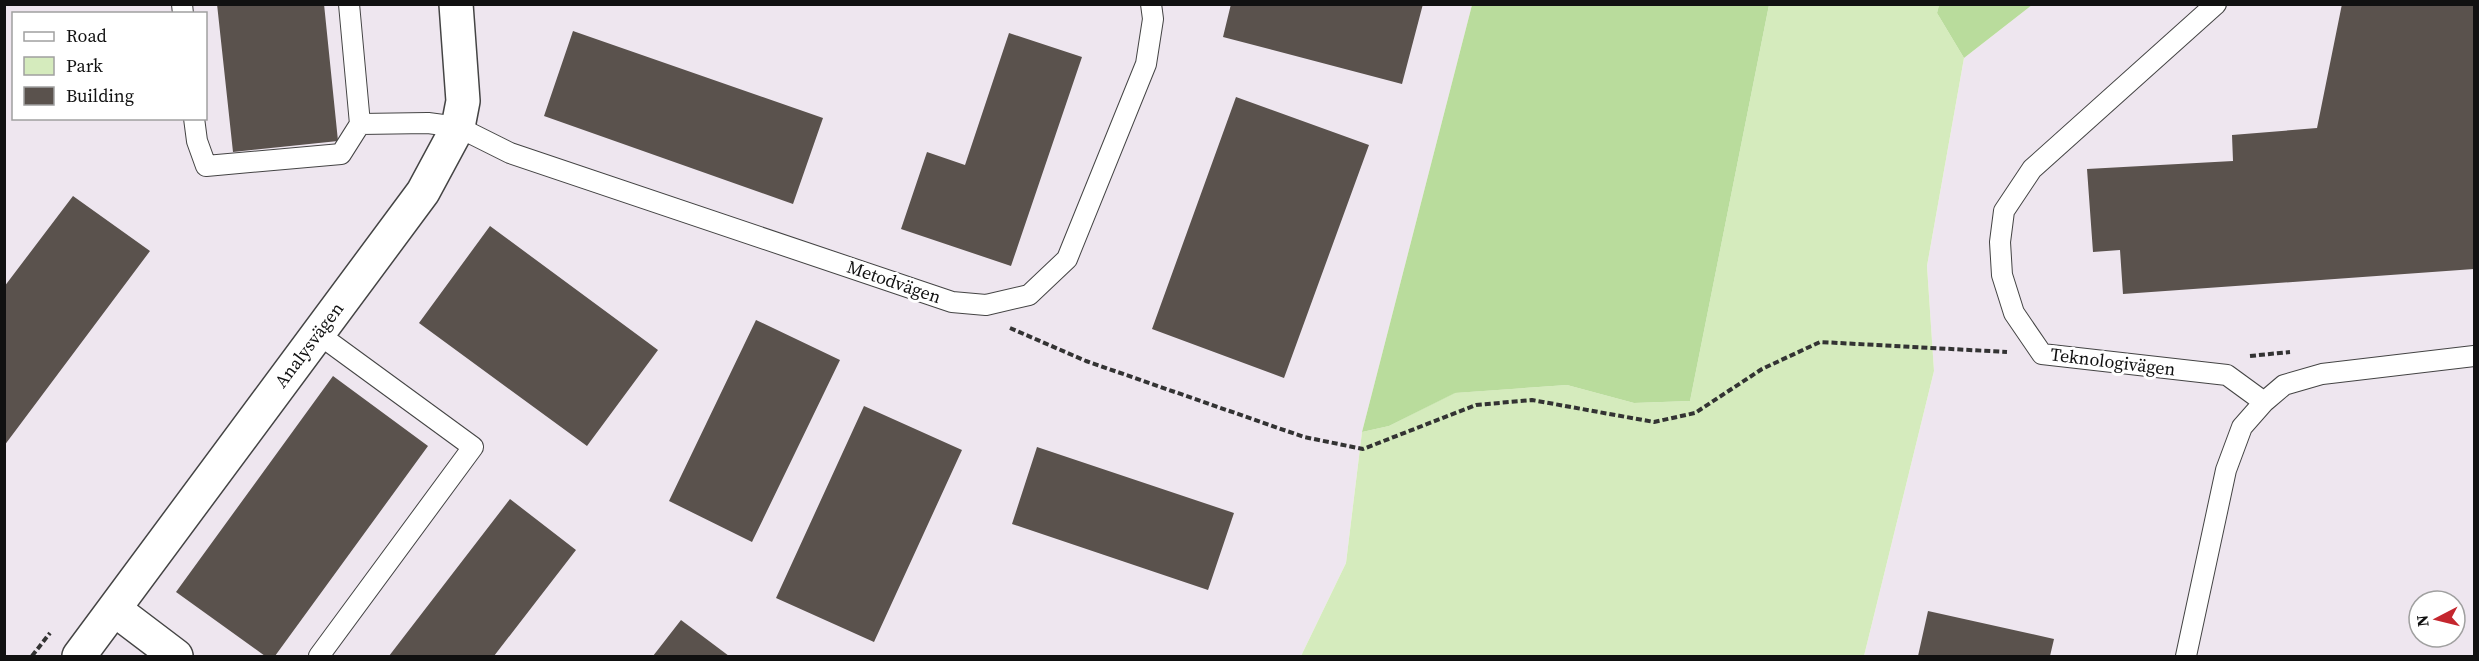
<svg xmlns="http://www.w3.org/2000/svg" width="2479" height="661" viewBox="0 0 2479 661" font-family="'Source Serif 4',serif">
	<style>
		.industrial { fill: #eee6ef; fill-rule: evenodd }
		.green { fill: #d5ebbd }
		.forest { fill: #b9dc9c }
		.building { fill: #5a524d }
		.lines { fill: none; stroke-linecap: round; stroke-linejoin: round }
		.service-casing { stroke: #444; stroke-width: 22 }
		.minor-casing { stroke: #444; stroke-width: 36 }
		.path { stroke: #333; stroke-width: 4; stroke-dasharray: 6 3; stroke-linecap: butt }
		.service { stroke: #fff; stroke-width: 20 }
		.minor { stroke: #fff; stroke-width: 33 }
		.labels { text-anchor: middle; stroke-width: 6; stroke-linejoin: round; paint-order: stroke }
		.street-label { font-size: 18px; fill: #111; stroke: #fff }
	</style>
	<rect width="100%" height="100%" fill="#fffdf5"/>
	<path class="industrial" d="M4,5H1472L1362,432L1346,563L1301,656H5ZM14,14H206V118H14Z
		M2032,5H2474V656H1864L1934,371L1927,266L1964,58ZM2419,601H2455V637H2419Z"/>
	<path class="green" d="M1769,5H1939L1937,13L1964,58L1927,266L1934,371L1864,656H1301L1346,563L1362,432L1389,426L1454,393L1567,385L1634,403L1690,401Z"/>
	<path class="forest" d="M1472,5H1769L1690,401L1634,403L1567,385L1455,393L1389,426L1362,432Z
		M1939,5V4L2032,5L1964,58L1937,13Z"/>
	<path class="building" d="M217,4H324L338,141L233,152Z
		M1231,4H1423L1402,84L1223,37Z
		M2342,4H2474V269L2123,294L2120,250L2093,252L2087,169L2233,161L2232,135L2317,128Z
		M573,31L823,118L793,204L544,116Z
		M1009,33L1082,57L1011,266L901,229L927,152L965,165Z
		M1236,97L1369,145L1284,378L1152,329Z
		M73,196L150,251L4,446V287Z
		M490,226L658,350L587,446L419,323Z
		M756,320L840,360L752,542L669,501Z
		M333,376L428,446L275,656H265L176,592Z
		M864,406L962,450L874,642L776,598Z
		M1037,447L1234,513L1208,590L1012,524Z
		M510,499L576,550L494,656H389Z
		M1928,611L2054,639L2050,656H1918Z
		M681,620L729,656H653Z"/>
	<g class="lines">
		<g class="service-casing">
			<path id="service" d="M182,4L183,14
				M2216,4L2032,169L2004,211L2000,242L2002,275L2014,313L2042,354L2227,375L2264,402
				M194,118L197,141L206,166L341,154L360,124L349,4
				M360,124L428,123L458,127L510,153L952,302L986,305L1029,295L1067,259L1146,64L1153,19L1151,4
				M317,333L473,447L319,656
				M2186,656L2226,470L2242,427L2264,402L2284,385L2322,374L2474,356"/>
		</g>
		<g class="minor-casing">
			<path id="minor" d="M114,609L176,656
				M79,656L423,192L458,127L463,101L456,4"/>
		</g>
		<path class="path" d="M1010,328L1086,361L1304,437L1363,449L1476,405L1532,400L1654,422L1695,413L1762,369L1820,342L2007,352
			M2250,356L2290,352
			M32,656L50,633"/>
		<use href="#service" class="service"/>
		<use href="#minor" class="minor"/>
	</g>
	<g class="labels">
		<g class="street-label">
			<text transform="translate(894 282) rotate(19)" y="6">Metodvägen</text>
			<text transform="translate(309 345) rotate(-53)" y="6">Analysvägen</text>
			<text transform="translate(2113 362) rotate(7)" y="6">Teknologivägen</text>
		</g>
	</g>
	<rect width="2479" height="661" fill="none" stroke="#111111" stroke-width="12"/>
	<rect x="12" y="12" width="195" height="108" fill="#ffffff" stroke="#a0a0a0" stroke-width="1.5"/>
	<rect x="24" y="32" width="30" height="9" fill="#ffffff" stroke="#a0a0a0" stroke-width="1.5"/>
	<text x="66" y="42" font-size="18" fill="#111111">Road</text>
	<rect x="24" y="57" width="30" height="18" fill="#d5ebbd" stroke="#a0a0a0" stroke-width="1.5"/>
	<text x="66" y="72" font-size="18" fill="#111111">Park</text>
	<rect x="24" y="87" width="30" height="18" fill="#5a524d" stroke="#a0a0a0" stroke-width="1.5"/>
	<text x="66" y="102" font-size="18" fill="#111111">Building</text>
	<g transform="translate(2437 619) rotate(263)"><circle r="28" fill="#ffffff" stroke="#a0a0a0" stroke-width="1.5"/>
	<path d="M0-4.5L10 22L0 15L-10 22Z" fill="#c4262e"/>
	<text y="-9" font-size="16" font-weight="bold" text-anchor="middle" fill="#111111">N</text>
	</g>
</svg>
